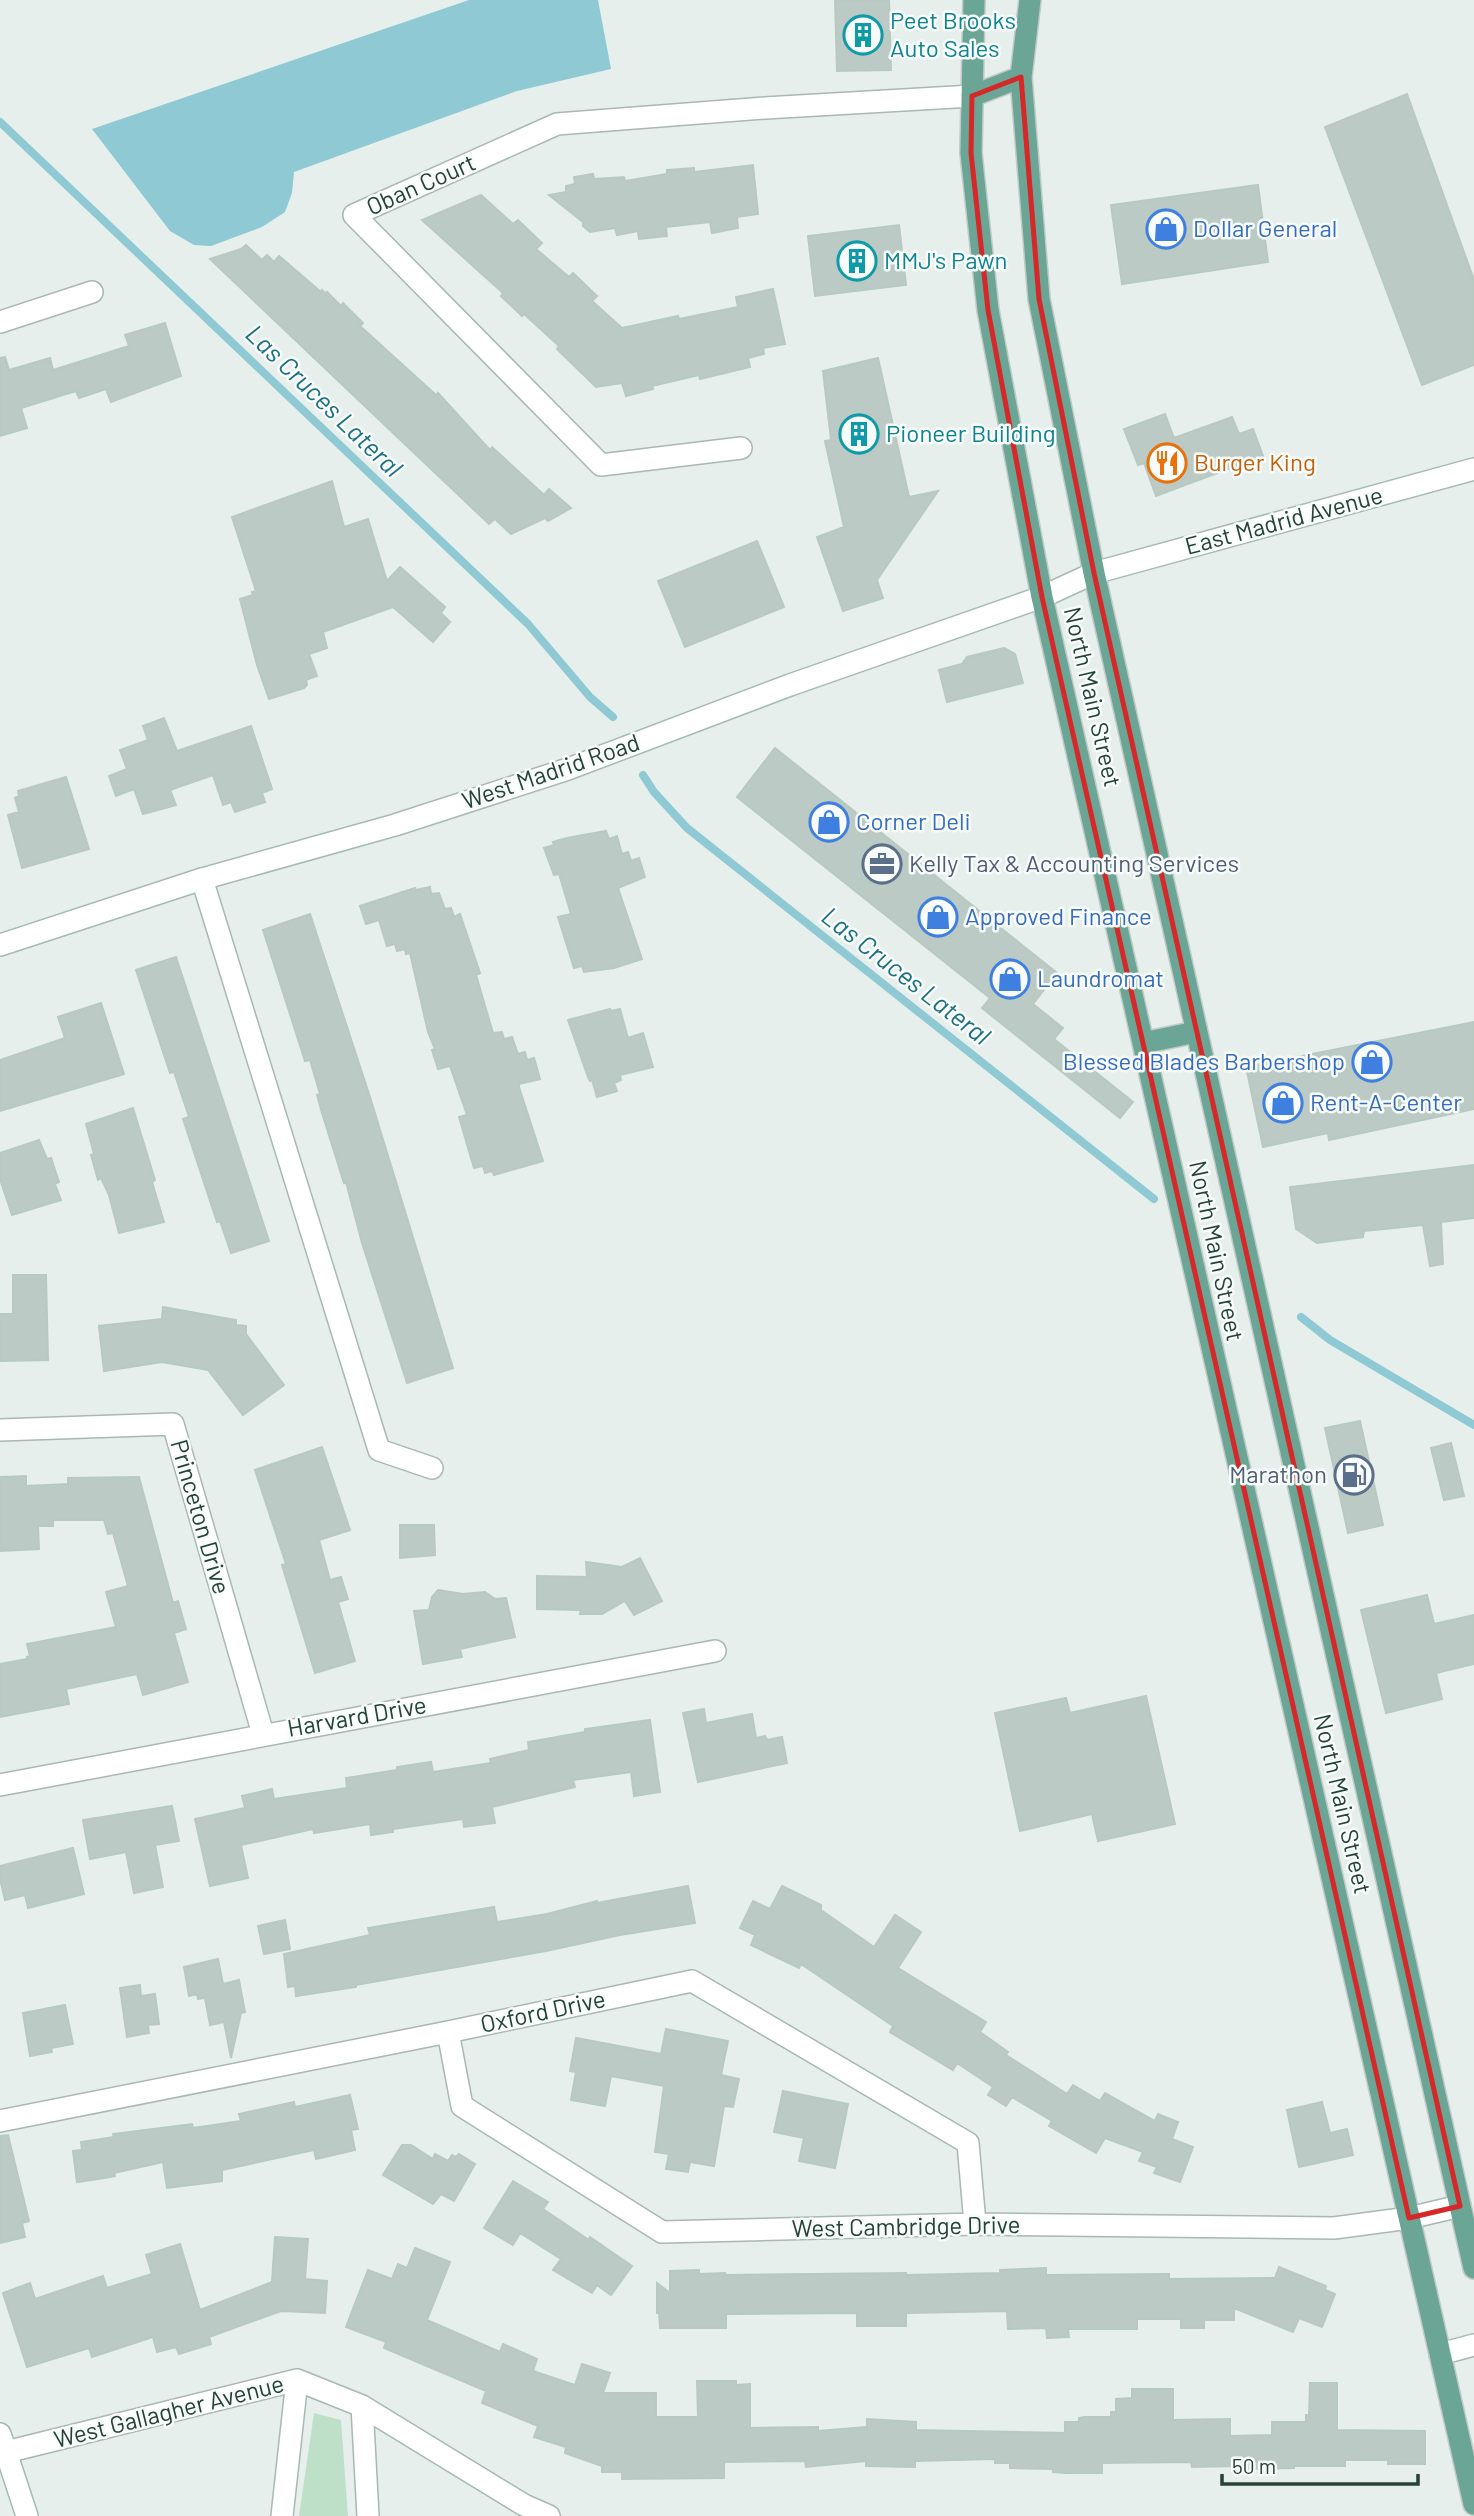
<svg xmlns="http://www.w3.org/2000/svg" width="1474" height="2516" viewBox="0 0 1474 2516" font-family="Barlow,sans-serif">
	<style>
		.green { fill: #bfe0c8 }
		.water { fill: #8ec9d4 }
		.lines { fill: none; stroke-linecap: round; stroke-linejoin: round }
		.stream { stroke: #8ec9d4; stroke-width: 8 }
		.building { fill: #bbcac4; stroke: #b8c9c2; stroke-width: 2 }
		.street-casing { stroke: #a8b8b2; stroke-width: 24 }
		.secondary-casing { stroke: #a4bbb3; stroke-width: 24 }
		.primary-casing { stroke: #c2cac8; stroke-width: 24 }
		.street { stroke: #fff; stroke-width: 21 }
		.secondary { stroke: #fff; stroke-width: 21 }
		.primary { stroke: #6aa596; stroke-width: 21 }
		.marked { fill: none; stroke: #d62828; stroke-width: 5; stroke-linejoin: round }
		.labels { text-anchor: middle; stroke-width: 5; stroke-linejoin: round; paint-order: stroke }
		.culture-label { font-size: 24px; fill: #0d838f; stroke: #f7fbf9; text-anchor: start }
		.street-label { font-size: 24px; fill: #24423a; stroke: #f7fbf9 }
		.shop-label { font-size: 24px; fill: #366cbe; stroke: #f7fbf9; text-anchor: start }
		.food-label { font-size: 24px; fill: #c56008; stroke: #f7fbf9; text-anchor: start }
		.service-label { font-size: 24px; fill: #4e5e75; stroke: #f7fbf9; text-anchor: start }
		.water-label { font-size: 26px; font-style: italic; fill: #1c6f80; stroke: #f7fbf9 }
	</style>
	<rect width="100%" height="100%" fill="#e6efeb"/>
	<path class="green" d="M314,2413L341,2420L348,2516H299Z"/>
	<path class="water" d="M469,0H598L611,69L517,91L294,172L292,193L285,212L262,227L211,246L194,245L170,231L92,129Z"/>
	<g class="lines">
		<path class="stream" d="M0,122L528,624L590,697L613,717
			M643,775L654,792L687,828L1154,1199
			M1301,1317L1330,1340L1474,1425"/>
	</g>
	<path class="building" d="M835,0H889L891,70L837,71Z
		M1407,94L1474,280V365L1422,385L1325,127Z
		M753,165L758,214L737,217L738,228L712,233L710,222L666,227L667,236L639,239L638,231L617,235L615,228L590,232L583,226V222L549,195L566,192V186L575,184L574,177L593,174L594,179L624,177L625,181L667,174V170L694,168V172Z
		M1258,185L1268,262L1122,284L1111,205Z
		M481,195L513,224L518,220L542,243L536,249L569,277L573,273L597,296L592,301L622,328L678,316L679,319L738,307L736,297L773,289L785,344L763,348L764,354L748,358L750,367L700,379L699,375L652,386L653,389L626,396L622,383L596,387L557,349L559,346L524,314L522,316L501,296L503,293L422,220Z
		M899,225L906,285L815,296L808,236Z
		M246,245L262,260L267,255L274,262L279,256L321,292L322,290L326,294L327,292L341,306L343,303L363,323L360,326L436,395L438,393L490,450L492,447L544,495L549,489L571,508L548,521L545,518L511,534L495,519L489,524L210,259L241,249Z
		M165,323L181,376L111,402L106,389L79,398L76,391L21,408L27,428L0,436V358L5,357L9,370L50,358L53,370L129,346L125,335Z
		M878,358L909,497L938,491L877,580L883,598L843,611L817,537L844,527L825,441L831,440L823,371Z
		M1165,414L1174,438L1232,417L1239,434L1253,429L1263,456L1156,496L1144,463L1138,465L1124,429Z
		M332,481L344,527L368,519L387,581L400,567L445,607L441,613L450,622L433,642L393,607L323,632L327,648L309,654L317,676L306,680L307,685L304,688L269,699L257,665L240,599L253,595L252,592L256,591L232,517Z
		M757,541L784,607L685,647L658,581Z
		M1004,648L1015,654L1023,683L947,702L939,670L962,664L967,657Z
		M164,718L177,751L251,726L272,789L262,793L265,802L235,812L231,802L223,805L213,775L170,790L176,805L143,814L134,789L116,796L109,776L127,769L120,750L148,740L143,726Z
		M775,748L1057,973L1033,1004L1063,1028L1054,1039L1133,1102L1120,1118L982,1008L990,998L737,797Z
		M66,777L89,849L22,868L8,815L19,812L15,798L19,796L18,791Z
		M606,831L609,839L617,836L622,854L628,852L631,861L639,858L645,877L618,888L642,959L614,968L584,972L582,966L574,968L558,917L571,914L559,874L554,875L544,848L554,845L553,842L567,838Z
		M430,887L431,894L439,893L445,909L451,908L454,917L460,914L480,973L476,975L493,1033L502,1032L504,1039L512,1037L518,1054L525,1052L527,1060L534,1058L540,1079L519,1084V1087L543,1161L494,1175L492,1171L485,1173L483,1166L474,1168L459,1117L467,1115L450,1066L438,1069L432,1050L435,1049L428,1032L410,953L406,954L405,949L397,951L395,944L387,946L379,920L366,924L360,906L415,888L416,890Z
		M310,914L370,1097L453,1368L407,1383L362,1243L346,1182L344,1183L322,1113L317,1095L320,1094L310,1060L305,1061L263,930Z
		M176,957L269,1241L231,1253L220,1221L217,1222L183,1119L189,1117L174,1072L170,1073L136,970Z
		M101,1003L124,1074L0,1111V1060L65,1038L58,1017Z
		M610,1009L611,1011L620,1009L628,1038L643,1033L653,1067L620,1075L621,1080L614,1083L617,1091L597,1097L592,1080L590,1081L588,1077L568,1020Z
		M1474,1022V1109L1329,1140L1328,1133L1263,1147L1246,1067Z
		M133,1108L155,1180L152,1182L164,1222L119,1233L109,1195L101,1178L98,1180L91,1155L94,1154L86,1124Z
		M39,1140L47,1159L51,1158L59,1182L55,1184L61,1200L12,1215L0,1179V1153Z
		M1474,1165V1218L1441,1222L1443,1264L1430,1266L1423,1225L1364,1231L1363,1237L1317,1243L1296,1229L1290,1187Z
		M13,1275H46L48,1360L0,1361V1314H13Z
		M163,1307L236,1320V1325L246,1326V1334L284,1385L243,1415L208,1370L162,1362L104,1371L99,1326L162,1319Z
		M1360,1421L1383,1525L1348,1533L1325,1428Z
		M1451,1443L1464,1496L1444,1500L1431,1448Z
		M322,1447L350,1530L319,1540L330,1580L341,1577L348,1599L338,1602L355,1661L315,1673L282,1565L286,1564L255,1470Z
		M26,1476V1486L68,1484V1478L139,1477L173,1603L178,1601L186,1629L174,1633L188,1682L143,1695L137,1674L66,1689L69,1704L0,1717V1664L27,1659V1657L30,1656L27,1644L116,1627L106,1592L128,1586L113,1533L108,1534L104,1520H53V1526H38L39,1549L0,1551V1477Z
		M400,1525H434L435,1555L400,1558Z
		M640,1558L662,1601L634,1615L625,1601L602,1614H580L581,1610L537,1609V1576L587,1577L586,1562L622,1567Z
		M438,1590L463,1594L485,1592L495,1599L506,1598L515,1637L460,1649L462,1657L423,1664L414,1611L429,1610L432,1597Z
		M1427,1595L1434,1624L1474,1615V1664L1436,1673L1442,1699L1386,1713L1361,1610Z
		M1146,1696L1175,1824L1098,1841L1092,1814L1020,1831L995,1713L1066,1698L1070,1713Z
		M704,1709L706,1723L752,1714L756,1738L765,1736L767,1740L782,1737L787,1763L698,1782L683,1713Z
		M650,1720L660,1792L634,1796L631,1772L573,1780L575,1787L492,1807L495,1823L464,1827L463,1819L393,1829V1832L371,1835L370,1824L314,1833L313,1829L241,1845L248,1878L210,1886L195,1819L245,1808L242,1796L272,1789L274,1799L347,1788L346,1778L397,1770V1767L431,1762L433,1772L491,1763L490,1759L529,1750L528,1742L585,1732V1729Z
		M172,1806L179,1841L155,1845L163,1887L134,1893L126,1852L90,1859L83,1820Z
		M73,1848L84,1894L28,1908L25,1895L5,1900L0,1879V1866Z
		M688,1886L695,1923L620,1935L546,1951L356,1985V1987L296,1996L295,1986L288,1987L284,1954L370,1935L368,1928L494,1907L497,1922L547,1914L597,1901V1903Z
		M782,1886L821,1905V1910L874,1947L895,1915L921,1932L898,1968L986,2022L980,2032L1008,2052L1006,2055L1067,2094L1073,2085L1100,2101L1105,2093L1155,2121L1158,2114L1178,2122L1172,2139L1193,2147L1180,2182L1154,2173L1157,2167L1139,2161L1143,2152L1105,2138L1096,2153L1049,2126L1052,2121L1012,2097L1006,2106L988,2095L993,2087L957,2063L953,2070L890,2032L893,2026L801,1964L799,1968L751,1945L755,1935L740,1928L753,1901L770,1909Z
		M285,1920L290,1949L264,1954L258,1926Z
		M218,1959L223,1984L239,1980L245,2012L241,2013L231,2058L224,2022L210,2025L205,1998L198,1999L197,1994L189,1996L184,1967Z
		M140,1985L141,1996L155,1994L159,2024L148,2025L149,2033L127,2037L120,1988Z
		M65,2005L73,2044L51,2048L52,2052L30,2056L23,2013Z
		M666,2029L728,2041L721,2075L739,2079L733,2107L724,2106L714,2166L690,2162L688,2172L666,2169L669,2154L655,2152L664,2086L611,2076L605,2106L571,2100L576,2072L570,2071L576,2038L661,2054Z
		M783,2091L848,2104L835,2168L799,2161L804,2138L774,2132Z
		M350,2095L358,2129L351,2130L355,2150L316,2159L314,2150L222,2170V2181L167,2188L163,2162L114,2173L115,2176L105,2178L77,2182L73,2151L82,2150L81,2142L114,2137L113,2134L192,2124L193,2128L241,2121L239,2114L294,2102L295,2107Z
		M1322,2102L1330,2133L1347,2129L1353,2155L1299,2167L1287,2110Z
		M8,2135L29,2221L22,2223L25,2237L0,2243V2136Z
		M402,2145H411L433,2159L435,2154L448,2161L452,2155L456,2157L459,2154L475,2164L454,2201L441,2194L433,2204L383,2175Z
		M513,2181L548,2202L543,2209L589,2240L590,2237L632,2266L611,2295L597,2285L592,2293L553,2270L561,2259L520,2233L513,2245L484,2228Z
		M275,2237L308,2239L305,2279L327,2281L325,2313L281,2311L209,2337L211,2344L179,2354L176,2347L157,2352L153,2337L92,2357L89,2348L27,2367L3,2293L30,2283L35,2299L103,2276L107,2288L152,2274L146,2255L180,2244L200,2310L272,2282Z
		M415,2248L450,2262L427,2320L500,2352L503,2344L537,2359L533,2371L575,2385L582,2364L610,2373L603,2393H656V2417H698L697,2381H736V2385L750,2384V2428L818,2427V2431L867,2427V2419L916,2422V2430L1065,2433V2422H1079V2418L1084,2417H1111V2412H1116V2399L1132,2398V2389H1173V2420L1230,2419V2436L1272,2435V2422H1306V2415H1309L1310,2383H1337V2430L1425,2431V2464H1388V2460H1345V2466H1294V2468L1240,2469V2466L1192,2467L1191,2462L1102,2463V2473H1066L1053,2472V2469L1010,2468V2463H995V2459L915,2461V2467L866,2466V2461L806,2467L805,2461L724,2462V2478L622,2479V2472H602V2466L565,2453L566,2447L534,2437L538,2426L482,2403L486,2391L384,2348L386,2342L346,2327L368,2270L392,2279L398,2264L407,2268Z
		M1279,2267L1326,2286L1325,2290L1335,2294L1322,2327L1299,2318L1293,2332L1234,2308V2320H1204V2328H1181V2319H1137V2329H1068L1069,2337L1047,2338L1046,2328L1008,2329L1007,2311L906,2313V2326H857V2313L726,2314V2328H660L659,2313H657V2283L670,2293V2271L699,2270V2274L725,2273V2275L906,2273V2275L1000,2273V2270L1046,2268V2275L1169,2274V2279L1275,2278Z"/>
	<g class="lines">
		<g class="street-casing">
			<path id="street" d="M0,322L92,292
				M741,448L601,465L354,215L557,124L765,108L972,96
				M202,879L379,1450L432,1468
				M0,1430L173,1424L263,1734
				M0,1785L715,1651
				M448,2032L462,2106L662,2232L975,2224L1334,2228L1409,2218L1460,2206
				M0,2121L448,2032L692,1981L968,2143L975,2224
				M1440,2354L1474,2345
				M362,2406L368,2516
				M6,2452L297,2380L362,2406L524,2505L549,2516
				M282,2516L297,2380"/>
		</g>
		<g class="secondary-casing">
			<path id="secondary" d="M0,945L202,879L395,825L568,769L790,685L1042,597L1094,573L1474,469
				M0,2434L27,2516"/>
		</g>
		<g class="primary-casing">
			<path id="primary" d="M974,0L971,153L988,310L1042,597L1474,2504
				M1030,0L1021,77L1039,299L1094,573L1474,2268
				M972,96L1021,77
				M1143,1043L1196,1032"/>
		</g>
		<use href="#street" class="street"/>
		<use href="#secondary" class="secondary"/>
		<use href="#primary" class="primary"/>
	</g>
	<path class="marked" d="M1021,77L1039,299L1094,573L1460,2206L1409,2218L1042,597L988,310L971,153L972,96Z"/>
	<defs>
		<g id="building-ring" transform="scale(2.0125)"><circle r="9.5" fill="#f7fbf9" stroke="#0f9aa8" stroke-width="1.5"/><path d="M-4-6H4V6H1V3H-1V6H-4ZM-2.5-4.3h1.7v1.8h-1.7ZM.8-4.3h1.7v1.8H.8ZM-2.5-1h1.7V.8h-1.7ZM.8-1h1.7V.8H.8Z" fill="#0f9aa8"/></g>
		<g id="shop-ring" transform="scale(2.0125)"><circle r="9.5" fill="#f7fbf9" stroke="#3f7fe0" stroke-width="1.5"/><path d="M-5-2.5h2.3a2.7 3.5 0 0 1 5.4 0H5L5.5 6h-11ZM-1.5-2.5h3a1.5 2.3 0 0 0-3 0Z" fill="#3f7fe0"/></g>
		<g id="restaurant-ring" transform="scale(2.0125)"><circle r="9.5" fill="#f7fbf9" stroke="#e8710a" stroke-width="1.5"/><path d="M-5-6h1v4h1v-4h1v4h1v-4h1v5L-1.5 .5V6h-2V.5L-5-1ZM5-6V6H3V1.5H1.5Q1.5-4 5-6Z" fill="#e8710a"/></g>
		<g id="office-ring" transform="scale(2.0125)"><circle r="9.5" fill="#f7fbf9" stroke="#5c6f8a" stroke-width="1.5"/><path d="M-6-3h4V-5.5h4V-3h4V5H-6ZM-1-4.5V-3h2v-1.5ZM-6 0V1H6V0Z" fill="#5c6f8a"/></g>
		<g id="fuel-ring" transform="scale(2.0125)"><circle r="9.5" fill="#f7fbf9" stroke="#5c6f8a" stroke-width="1.5"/><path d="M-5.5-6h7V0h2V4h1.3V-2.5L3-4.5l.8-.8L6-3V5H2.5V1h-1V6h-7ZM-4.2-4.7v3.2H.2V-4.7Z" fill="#5c6f8a"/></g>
	</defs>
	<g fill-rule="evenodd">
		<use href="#building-ring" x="863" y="35"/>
		<use href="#shop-ring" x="1166" y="229"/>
		<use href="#building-ring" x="857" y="261"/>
		<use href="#building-ring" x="859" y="434"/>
		<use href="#restaurant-ring" x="1167" y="463"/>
		<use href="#shop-ring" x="829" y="822"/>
		<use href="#office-ring" x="882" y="864"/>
		<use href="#shop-ring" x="938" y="917"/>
		<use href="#shop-ring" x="1010" y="979"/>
		<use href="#shop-ring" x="1372" y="1062"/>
		<use href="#shop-ring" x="1283" y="1103"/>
		<use href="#fuel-ring" x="1354" y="1475"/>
	</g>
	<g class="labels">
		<g class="culture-label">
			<text x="890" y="29">Peet Brooks<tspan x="890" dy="28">Auto Sales</tspan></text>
			<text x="884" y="269">MMJ's Pawn</text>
			<text x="886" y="442">Pioneer Building</text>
		</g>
		<g class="street-label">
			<text transform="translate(421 185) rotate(-24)" y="8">Oban Court</text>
			<text transform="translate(1284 521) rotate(-15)" y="8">East Madrid Avenue</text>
			<text transform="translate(1092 697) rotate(77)" y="8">North Main Street</text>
			<text transform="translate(551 772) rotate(-19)" y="8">West Madrid Road</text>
			<text transform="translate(1216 1251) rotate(78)" y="8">North Main Street</text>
			<text transform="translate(200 1517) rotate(74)" y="8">Princeton Drive</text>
			<text transform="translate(357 1717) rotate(-10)" y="8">Harvard Drive</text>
			<text transform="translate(1342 1804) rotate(77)" y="8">North Main Street</text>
			<text transform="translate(543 2012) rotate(-12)" y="8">Oxford Drive</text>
			<text transform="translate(906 2227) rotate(-1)" y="8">West Cambridge Drive</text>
			<text transform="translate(169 2412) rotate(-14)" y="8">West Gallagher Avenue</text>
		</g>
		<g class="shop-label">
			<text x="1193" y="237">Dollar General</text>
			<text x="856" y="830">Corner Deli</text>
			<text x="965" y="925">Approved Finance</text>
			<text x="1037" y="987">Laundromat</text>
			<text x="1345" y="1070" text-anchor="end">Blessed Blades Barbershop</text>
			<text x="1310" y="1111">Rent-A-Center</text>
		</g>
		<g class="food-label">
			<text x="1194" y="471">Burger King</text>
		</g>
		<g class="service-label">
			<text x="909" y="872">Kelly Tax &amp; Accounting Services</text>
			<text x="1327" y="1483" text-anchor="end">Marathon</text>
		</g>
		<g class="water-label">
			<text transform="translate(324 401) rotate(44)" y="9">Las Cruces Lateral</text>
			<text transform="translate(906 976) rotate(38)" y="9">Las Cruces Lateral</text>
		</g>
	</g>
	<path d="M1222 2474v10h196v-10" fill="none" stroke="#24423a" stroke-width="3.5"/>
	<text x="1232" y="2474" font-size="21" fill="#24423a" stroke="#f7fbf9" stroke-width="5" paint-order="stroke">50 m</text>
</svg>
